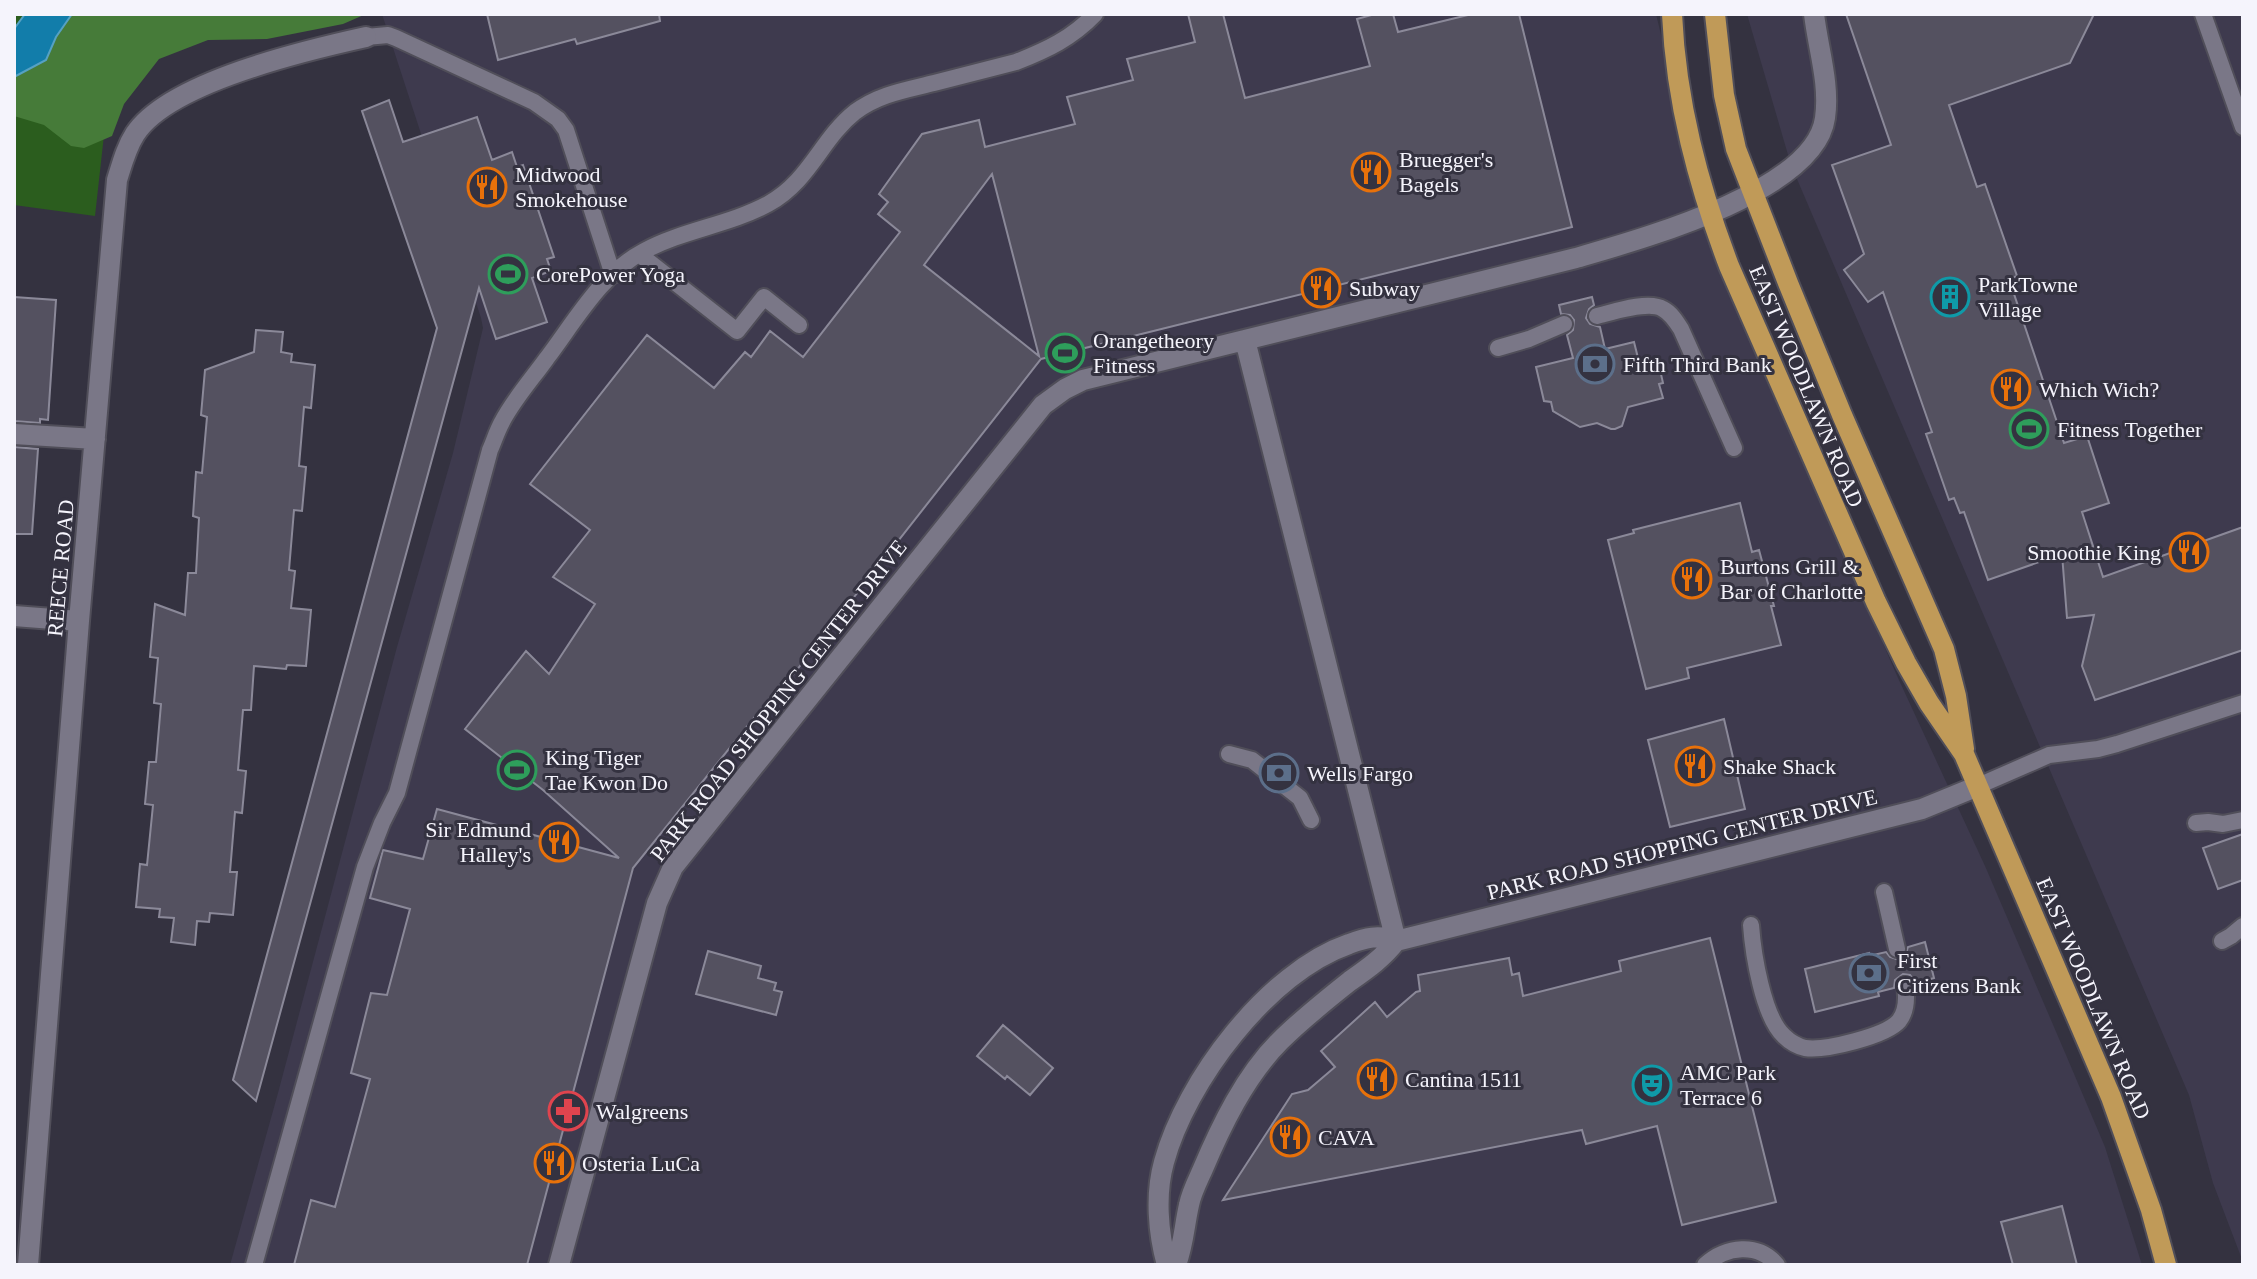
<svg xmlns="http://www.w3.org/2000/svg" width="2257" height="1279" viewBox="0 0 2257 1279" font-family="'Times New Roman',serif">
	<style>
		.built { fill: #3e3a4e }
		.green { fill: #2b5d1e }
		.forest { fill: #467b39 }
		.water { fill: #127daa; stroke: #56a1c3; stroke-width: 2 }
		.building { fill: #545160; stroke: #8b8999; stroke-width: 2; fill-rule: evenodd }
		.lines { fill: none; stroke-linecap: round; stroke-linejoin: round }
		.lane-casing { stroke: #504e59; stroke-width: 20 }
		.street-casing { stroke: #504e59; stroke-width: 24 }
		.primary-casing { stroke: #504e59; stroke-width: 24 }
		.lane { stroke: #7a7787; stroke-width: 16 }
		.street { stroke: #7a7787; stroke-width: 20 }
		.primary { stroke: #c09a58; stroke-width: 20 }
		.labels { text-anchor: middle; stroke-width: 6; stroke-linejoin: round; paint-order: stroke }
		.poi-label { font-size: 22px; fill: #f5f4fc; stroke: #343240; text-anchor: start }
		.street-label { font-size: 22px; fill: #f5f4fc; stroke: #343240 }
	</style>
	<rect width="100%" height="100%" fill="#343240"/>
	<path class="built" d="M382,14H1656L1662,39L1674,119L1692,192L1706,236L1898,678L1985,866L2066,1055L2105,1147L2142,1265H230L278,1093L397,647L453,453L483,328L481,318Z
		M1747,14H2243V1262L2213,1183L2189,1095L1791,165Z"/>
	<path class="green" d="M14,14H224L115,36L95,216L14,205Z"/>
	<path class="forest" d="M72,14H366L343,24L267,39L208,40L159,59L124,104L112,136L84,148L71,146L44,125L14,116V77L46,60L56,37Z"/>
	<path class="water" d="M25,14H72L56,37L46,60L14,77V29Z"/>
	<path class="building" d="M487,14H659L660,21L577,44L575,39L498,60Z
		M1188,14H1223L1245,98L1370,66L1357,19L1375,14H1393L1398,32L1472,14H1519L1572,227L1041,359L785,685L782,683L633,868L527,1265H294L311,1200L335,1207L370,1079L351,1073L371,993L387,995L410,909L370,898L383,850L423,859L437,809L619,858L543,790L465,729L526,651L549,674L595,604L553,577L590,530L530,484L647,335L714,388L745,352L751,357L770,331L803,357L900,232L878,214L888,202L879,194L922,134L979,120L985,147L1075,124L1067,97L1133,80L1127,59L1195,42ZM992,174L1039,356L924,265Z
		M1846,14H2094L2070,63L1949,105L1977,187L1985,184L2017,276L2009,279L2064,443L2087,436L2109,503L2082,512L2103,577L2243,527V650L2095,700L2082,666L2094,615L2067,618L2062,554L1988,580L1964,512L1960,513L1954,498L1949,500L1926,434L1932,432L1883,292L1868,302L1844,270L1864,254L1832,165L1891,145Z
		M389,100L403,142L477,117L492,160L512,152L517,167L523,165L554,257L547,259L551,271L532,278L547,322L496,339L479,288L256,1101L233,1080L437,328L362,111Z
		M14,297L56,300L48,420L40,419V423L14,421Z
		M1592,297L1594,305L1589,309L1586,318L1590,324L1600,327L1605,349L1634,342L1640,366L1658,361L1663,383L1659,384L1663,398L1628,407L1622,426L1615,429H1611L1597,423L1580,427L1553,411L1551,402L1544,401L1536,367L1573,358L1567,335L1573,330L1574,320L1570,315L1561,314L1559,305Z
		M256,330L283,332L281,352L292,354L291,362L315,365L311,408L304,407L299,466L306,467L302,511L294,510L289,570L295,571L291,608L311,610L306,666L287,665L286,669L254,666L251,710H243L238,770L246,771L242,813L235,812L230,872H237L233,915L210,913L209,922L197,921L195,945L171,942L174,918L159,917L160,909L136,907L140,864L147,865L153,805L145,804L149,762H156L161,704L154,703L158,658L150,657L155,604L185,615L188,573H196L199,518L193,516L196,472L202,473L207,417L201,415L205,370L254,352Z
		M14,447L38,449L32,534H14Z
		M1740,503L1752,552L1759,550L1774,606H1771L1781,645L1687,668L1689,678L1646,689L1608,540L1634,533L1633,530Z
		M1724,719L1745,809L1670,827L1648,740Z
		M2243,834V880L2218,889L2203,848Z
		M1710,938L1776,1202L1682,1225L1657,1126L1586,1144L1582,1130L1223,1200L1292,1094L1308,1090L1335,1067L1321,1051L1375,1002L1387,1017L1416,992L1420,991L1418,975L1509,958L1512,975L1519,973L1523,996L1621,971L1619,961Z
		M1925,942L1934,978L1916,983L1910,975L1903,974L1895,980L1894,988L1878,992L1879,996L1815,1012L1805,969L1869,953V956L1886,952L1890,957L1899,960L1905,956L1908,947Z
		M708,951L761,966L758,978L776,983L774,990L782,992L776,1015L696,994Z
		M1003,1025L1053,1068L1030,1095L1007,1076L1005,1079L977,1056Z
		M2062,1206L2077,1265H2013L2001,1222Z"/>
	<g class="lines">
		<g class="lane-casing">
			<path id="lane" d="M2203,14L2243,127
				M366,37L388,35L396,38L534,102L558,119L566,130L613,275
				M639,254L737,331L764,297L799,325
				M1597,316C1613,312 1649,300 1663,309C1671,313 1676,321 1681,329L1734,448
				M1498,348L1529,339L1564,324
				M1229,754L1252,760L1300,798L1311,820
				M1978,786L2049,755L2098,749L2117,744L2243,703
				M2196,823L2208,822L2223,824L2243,820
				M1884,892L1897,949
				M1751,925C1753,953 1763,1017 1784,1036C1790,1042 1797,1046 1805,1048C1825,1051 1886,1036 1899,1021C1907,1011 1907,998 1905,985
				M2222,941L2231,936L2243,926
				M254,1265L365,867L382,823L397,793L490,450C494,441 497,431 502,422C514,399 532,379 547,358C575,321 602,273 644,251C683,230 729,225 768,204C810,181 821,139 855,112C879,94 906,90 934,83C961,76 989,69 1016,62C1047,50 1072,38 1095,14
				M1705,1265C1726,1246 1758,1242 1777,1265"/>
		</g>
		<g class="street-casing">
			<path id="street" d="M1245,340L1396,941L1922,809L1978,786
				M14,434L95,439
				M14,616L79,621
				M28,1265L79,621L117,180C122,164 126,148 135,134C169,82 307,50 366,37
				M559,1265L657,903L673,867L1043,405L1065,389L1083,380L1576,258C1638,240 1815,192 1825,118C1830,84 1818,48 1814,14
				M1167,1265C1158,1233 1155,1194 1164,1162C1186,1081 1268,972 1349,944C1365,938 1379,934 1396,941C1383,958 1367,969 1350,981C1326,1000 1302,1019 1280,1041C1245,1076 1221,1126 1202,1171C1197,1182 1191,1194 1189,1205C1184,1227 1184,1243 1176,1265"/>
		</g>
		<g class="primary-casing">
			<path id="primary" d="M1672,14C1676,102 1698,184 1729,266L1876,602L1906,663L1929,703L1964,754L2111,1097L2151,1210L2166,1265
				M1715,14L1724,95L1736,149L1788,283L1842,415L1944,649L1956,696L1964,749"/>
		</g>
		<use href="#lane" class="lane"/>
		<use href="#street" class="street"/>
		<use href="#primary" class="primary"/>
	</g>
	<defs>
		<g id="restaurant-ring" transform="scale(2)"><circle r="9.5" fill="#343240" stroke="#e8710a" stroke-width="1.5"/><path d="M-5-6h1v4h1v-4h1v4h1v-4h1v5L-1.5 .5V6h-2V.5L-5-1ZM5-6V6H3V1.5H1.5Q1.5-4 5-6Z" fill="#e8710a"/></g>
		<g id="stadium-ring" transform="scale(2)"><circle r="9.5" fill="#343240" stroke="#2e9e5b" stroke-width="1.5"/><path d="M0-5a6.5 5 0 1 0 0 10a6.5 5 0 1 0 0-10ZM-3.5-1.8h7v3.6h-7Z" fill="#2e9e5b"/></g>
		<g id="building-ring" transform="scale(2)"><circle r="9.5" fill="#343240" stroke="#0f9aa8" stroke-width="1.5"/><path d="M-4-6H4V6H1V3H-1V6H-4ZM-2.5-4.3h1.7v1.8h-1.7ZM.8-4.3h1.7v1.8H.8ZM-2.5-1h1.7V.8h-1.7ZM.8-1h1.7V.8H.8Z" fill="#0f9aa8"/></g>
		<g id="bank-ring" transform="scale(2)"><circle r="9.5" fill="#343240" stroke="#5c6f8a" stroke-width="1.5"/><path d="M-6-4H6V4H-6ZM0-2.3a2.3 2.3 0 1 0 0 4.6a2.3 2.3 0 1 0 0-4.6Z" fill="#5c6f8a"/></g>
		<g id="theatre-ring" transform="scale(2)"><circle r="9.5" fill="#343240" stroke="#0f9aa8" stroke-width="1.5"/><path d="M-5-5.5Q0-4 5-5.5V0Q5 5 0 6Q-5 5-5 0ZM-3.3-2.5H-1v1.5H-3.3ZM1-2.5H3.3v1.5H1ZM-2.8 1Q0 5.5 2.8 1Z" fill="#0f9aa8"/></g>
		<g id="pharmacy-ring" transform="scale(2)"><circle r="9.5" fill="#343240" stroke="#e0444e" stroke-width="1.5"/><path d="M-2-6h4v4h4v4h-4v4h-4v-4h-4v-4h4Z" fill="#e0444e"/></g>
	</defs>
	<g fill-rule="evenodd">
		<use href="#restaurant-ring" x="1371" y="172"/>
		<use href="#restaurant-ring" x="487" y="187"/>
		<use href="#stadium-ring" x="508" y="274"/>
		<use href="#restaurant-ring" x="1321" y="288"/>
		<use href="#building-ring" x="1950" y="297"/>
		<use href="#stadium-ring" x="1065" y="353"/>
		<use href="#bank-ring" x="1595" y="364"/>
		<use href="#restaurant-ring" x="2011" y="389"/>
		<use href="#stadium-ring" x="2029" y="429"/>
		<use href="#restaurant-ring" x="2189" y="552"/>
		<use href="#restaurant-ring" x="1692" y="579"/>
		<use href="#restaurant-ring" x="1695" y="766"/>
		<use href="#stadium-ring" x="517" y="770"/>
		<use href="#bank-ring" x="1279" y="773"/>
		<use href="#restaurant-ring" x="559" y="842"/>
		<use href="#bank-ring" x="1869" y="973"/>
		<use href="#restaurant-ring" x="1377" y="1079"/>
		<use href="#theatre-ring" x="1652" y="1085"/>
		<use href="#pharmacy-ring" x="568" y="1111"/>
		<use href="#restaurant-ring" x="1290" y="1137"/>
		<use href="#restaurant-ring" x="554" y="1163"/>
	</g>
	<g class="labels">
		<g class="poi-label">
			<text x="1399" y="167">Bruegger's<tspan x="1399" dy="25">Bagels</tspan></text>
			<text x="515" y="182">Midwood<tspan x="515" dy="25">Smokehouse</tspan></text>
			<text x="536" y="282">CorePower Yoga</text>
			<text x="1978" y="292">ParkTowne<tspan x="1978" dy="25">Village</tspan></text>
			<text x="1349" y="296">Subway</text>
			<text x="1093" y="348">Orangetheory<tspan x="1093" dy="25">Fitness</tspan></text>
			<text x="1623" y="372">Fifth Third Bank</text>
			<text x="2039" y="397">Which Wich?</text>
			<text x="2057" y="437">Fitness Together</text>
			<text x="2161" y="560" text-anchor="end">Smoothie King</text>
			<text x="1720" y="574">Burtons Grill &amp;<tspan x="1720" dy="25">Bar of Charlotte</tspan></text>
			<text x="545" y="765">King Tiger<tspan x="545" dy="25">Tae Kwon Do</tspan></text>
			<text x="1723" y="774">Shake Shack</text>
			<text x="1307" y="781">Wells Fargo</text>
			<text x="531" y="837" text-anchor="end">Sir Edmund<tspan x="531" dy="25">Halley's</tspan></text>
			<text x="1897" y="968">First<tspan x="1897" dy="25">Citizens Bank</tspan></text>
			<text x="1680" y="1080">AMC Park<tspan x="1680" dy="25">Terrace 6</tspan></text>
			<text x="1405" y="1087">Cantina 1511</text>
			<text x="596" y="1119">Walgreens</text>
			<text x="1318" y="1145">CAVA</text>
			<text x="582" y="1171">Osteria LuCa</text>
		</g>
		<g class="street-label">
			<text transform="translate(1807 386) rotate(67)" y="8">EAST WOODLAWN ROAD</text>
			<text transform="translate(60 568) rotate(-85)" y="8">REECE ROAD</text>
			<text transform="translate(778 700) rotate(-52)" y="8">PARK ROAD SHOPPING CENTER DRIVE</text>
			<text transform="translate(1682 844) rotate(-14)" y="8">PARK ROAD SHOPPING CENTER DRIVE</text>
			<text transform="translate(2094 998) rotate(67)" y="8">EAST WOODLAWN ROAD</text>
		</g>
	</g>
	<rect width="2257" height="1279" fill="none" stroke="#f5f4fc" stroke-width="32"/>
</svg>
